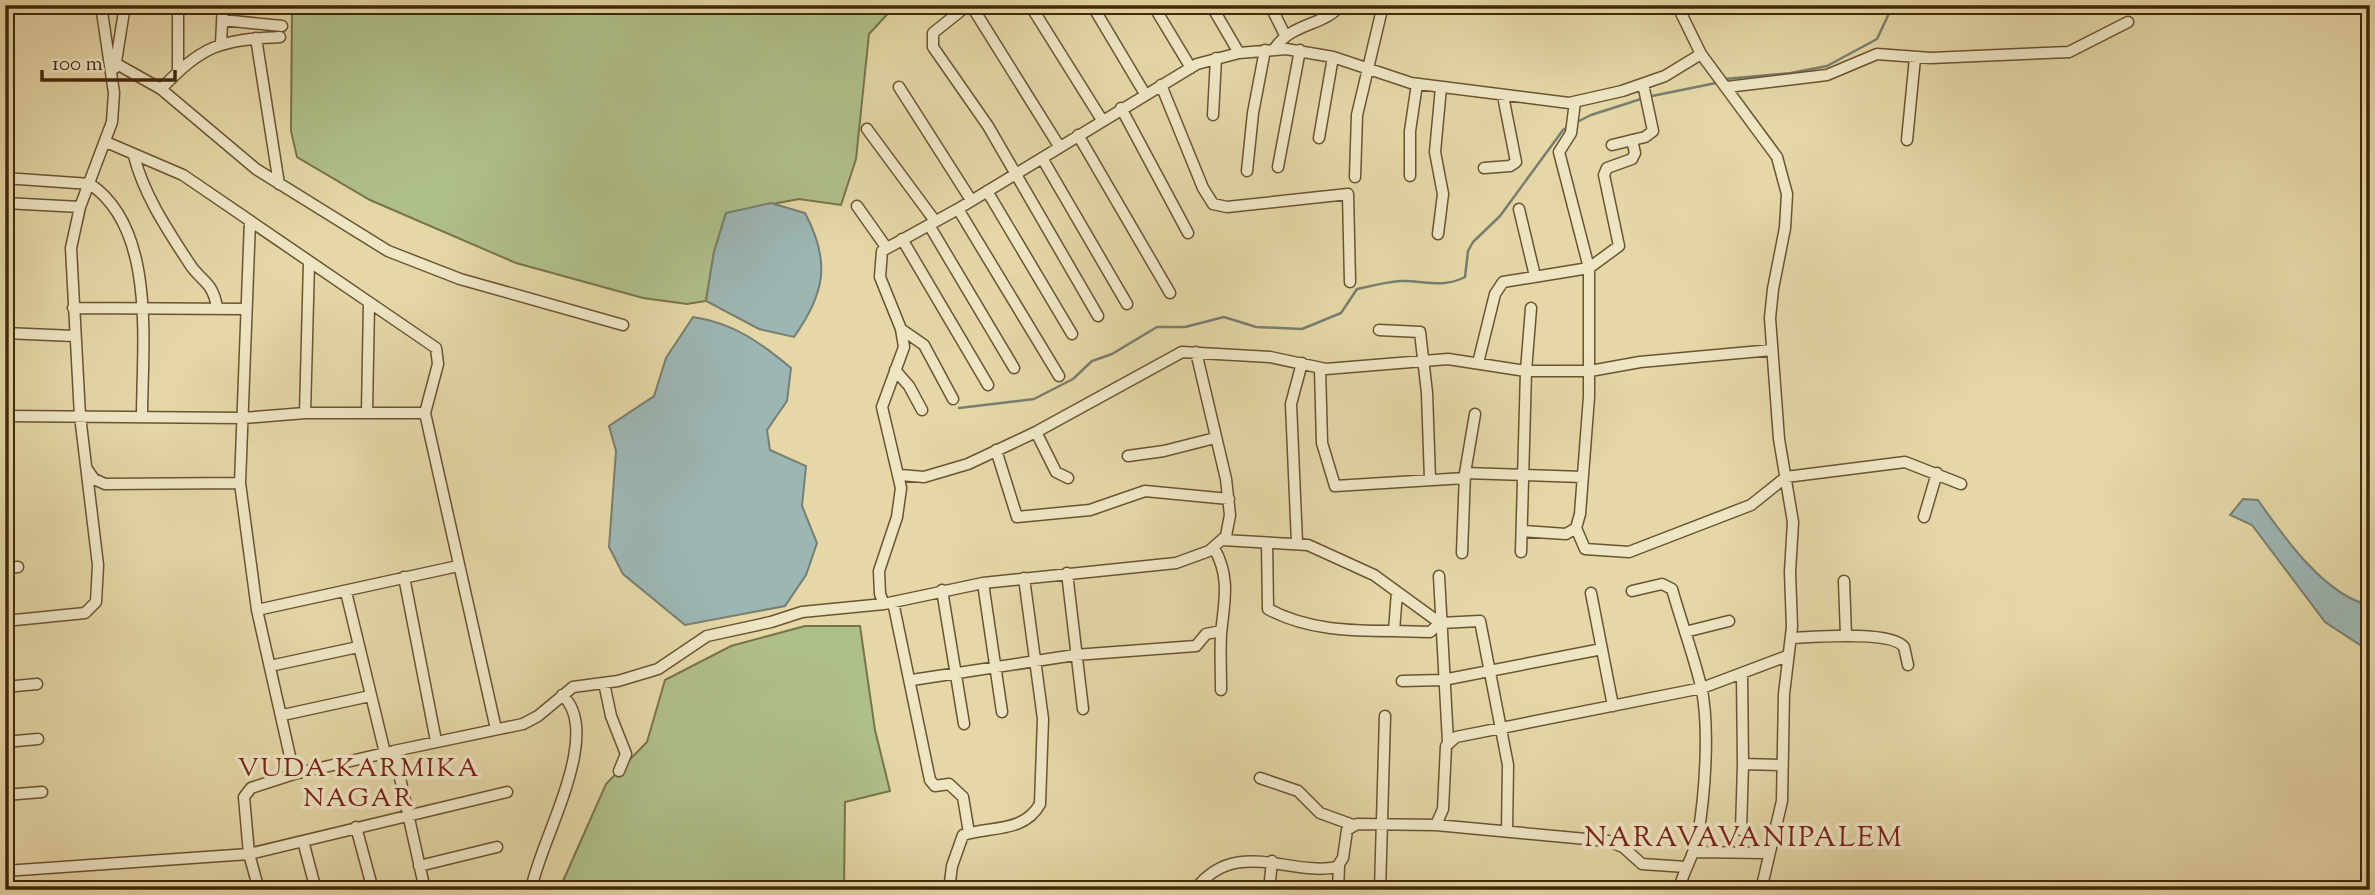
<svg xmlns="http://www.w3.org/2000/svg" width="2375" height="895" viewBox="0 0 2375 895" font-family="'Sorts Mill Goudy',serif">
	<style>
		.green { fill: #afbf8a; stroke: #78744a; stroke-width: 2 }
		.water { fill: #9cb6b4; stroke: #787e70; stroke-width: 2 }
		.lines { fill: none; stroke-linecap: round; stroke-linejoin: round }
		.stream { stroke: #787e70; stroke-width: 2.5 }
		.minor-casing { stroke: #6a5430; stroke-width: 13 }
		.minor { stroke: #eee5c5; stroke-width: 10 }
		.labels { text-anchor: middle; stroke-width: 7; stroke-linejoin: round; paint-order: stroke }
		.neighbourhood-label { font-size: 26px; letter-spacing: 2px; fill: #7a1f14; stroke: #eee5c5 }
		.quarter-label { font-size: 28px; letter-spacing: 2px; fill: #7a1f14; stroke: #eee5c5 }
	</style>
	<rect width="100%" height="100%" fill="#e5d7a6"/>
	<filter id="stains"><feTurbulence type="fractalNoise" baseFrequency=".00286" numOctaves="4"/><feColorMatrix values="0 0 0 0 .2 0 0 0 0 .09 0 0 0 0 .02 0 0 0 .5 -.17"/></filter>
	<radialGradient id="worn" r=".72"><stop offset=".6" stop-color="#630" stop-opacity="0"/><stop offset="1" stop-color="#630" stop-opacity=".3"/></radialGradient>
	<path class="green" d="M292,5H896L869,34L856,159L841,205L799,199L726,213L714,252L706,301L687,304L643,298L516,263L370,200L297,157L291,131Z
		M805,626H860L875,730L890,791L845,802L844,890H559L606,784L647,742L665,680L731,646Z"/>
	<path class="water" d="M771,203L805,213C831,262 825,293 794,337L759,329L706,301L714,252L726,213Z
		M693,317C733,323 760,342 791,368L787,401L767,430L770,450L806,466L802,506L817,543L806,575L785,606L685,625L623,574L609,547L616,451L609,426L654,396L666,358Z
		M2243,499L2258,500C2283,536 2326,597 2370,605V646L2363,647L2325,622L2252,525L2230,515Z"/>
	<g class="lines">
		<path class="stream" d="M1725,79L1791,73L1827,66L1877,39L1893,5
			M1647,97L1716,83
			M1575,123L1591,115L1641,99
			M959,408L1034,399L1073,379L1092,361L1112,354L1157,327H1185L1224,317L1256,327L1302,329L1341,313L1357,289C1371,286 1386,282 1400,281C1424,280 1442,289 1465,277L1468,251L1473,242L1500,216L1563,130L1569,126"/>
		<g class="minor-casing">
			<path id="minor" d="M178,5V71
				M968,5L933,33V47L988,126L1098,316
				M971,5L1059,146
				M1030,5L1102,120
				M1092,5L1145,94
				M1153,5L1191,68
				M1211,5L1239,53
				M1270,5L1285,35
				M1677,5L1701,54L1777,157L1787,194L1785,228L1773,289L1770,318L1779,439L1793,522L1790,572L1792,627L1784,694L1782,801L1761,890
				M1678,9L1696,5
				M222,20L282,26
				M256,38L279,184
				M221,43L223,5
				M1275,48C1293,22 1324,26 1341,5
				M115,63L161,89L256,169L388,251L460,279L623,325
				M115,68L125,5
				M1161,85L1203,188L1213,204L1227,207L1348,194L1350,282
				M899,87L971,200
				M1727,87L1827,75L1877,54L1931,58L2069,52L2128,22
				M161,89C203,45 220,40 280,37
				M1121,108L1188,233
				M1213,115L1216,58
				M867,129L935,221
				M1078,135L1170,293
				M1319,138L1333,57
				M1907,140L1915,58
				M106,142L183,175L436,348L438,364L425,413L496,729
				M1612,145L1645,137L1653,131L1643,84
				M134,156C144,195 167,229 189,263C201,282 212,280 217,307
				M1042,158L1127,304
				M1278,167L1300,50
				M1484,168L1510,166L1516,162L1503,96
				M1247,171L1253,113L1265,50
				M1410,176V131L1417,84
				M1355,177L1357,115L1383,5
				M5,178L90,184C157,229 142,347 142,417
				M987,191L1072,334
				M5,203L80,207
				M857,206L886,247
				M958,209L1059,376
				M1519,209L1535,276
				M250,221L240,483L257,610L294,774L394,751L425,890
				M929,225L1014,368
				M1438,234L1443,194L1435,152L1441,87
				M902,239L988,385
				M73,308L246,309
				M1531,308L1526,371H1590L1640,362L1772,350
				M901,329L924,345L953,399
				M1379,330L1420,332L1427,393L1430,479
				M5,333L74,336
				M1478,363L1495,294L1503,282L1589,268L1619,246L1604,175L1607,168L1632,159L1635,153L1632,140
				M1320,368L1322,443L1335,486L1465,478
				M895,370L909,386L922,410
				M367,412L369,304
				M305,413L309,263
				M5,416L243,418L305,413H425
				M1036,432L1056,472L1068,478
				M996,450L1017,517L1090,510L1145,491L1229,499
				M1128,456L1164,451L1215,438
				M87,469L94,479L105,484L240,483
				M1465,473L1583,477
				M900,475L924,477L968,464L1036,432L1182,352L1270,357L1326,369L1448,359L1526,371L1521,552
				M1924,517L1937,473
				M1576,528L1585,549L1629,552L1751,505L1786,477L1905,462L1961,484
				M1522,531L1566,534L1576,528L1580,514L1589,397V268L1559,152L1571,133L1575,102
				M1223,540L1308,545L1374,575L1440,623L1480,621L1508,765L1507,831
				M1267,543L1268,609C1307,630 1350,631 1394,631
				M1297,543L1291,404L1302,363
				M1214,548C1231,578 1224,602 1221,634C1220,653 1221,672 1221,690
				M1462,553L1465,473L1475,414
				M5,568L18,567
				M1067,573L1083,709
				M1439,576L1448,742
				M404,577L436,741
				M1844,581L1846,636
				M983,583L1002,712
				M942,590L964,724
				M1632,591L1662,584L1672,589C1681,621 1693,653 1701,686C1710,725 1705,795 1698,835C1695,855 1683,870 1679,890
				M346,592L385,753
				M1397,592L1394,631L1430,632L1440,623
				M1591,593L1613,706
				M893,602L930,780L935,786L949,784L963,797L969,833
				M884,604L880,594L879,571L897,517L901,488L882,407L904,347L901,329L880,277L882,251L958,209L1197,64L1239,53L1286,49L1333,57L1411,83L1569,103L1622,91L1665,76L1701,54
				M257,610L458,566
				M5,621L85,613L96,602L98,565L80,416L71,248L80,207L112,122L114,93L101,5
				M1685,632L1729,621
				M1791,638C1813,637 1891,630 1904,647L1908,665
				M270,666L358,647
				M1742,674L1743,764
				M912,680L1075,655L1196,646L1206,634L1221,631
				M1402,681L1443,680L1602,649
				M604,683L611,716L626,754L619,771
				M5,687L37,684
				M283,715L370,696
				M5,742L38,739
				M394,751L523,724L538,716L573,687L618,681L658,669L707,636L771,622L802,612L884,604L983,583L1176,563L1209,551L1226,536L1230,515L1226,479L1196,352
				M1260,778L1298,791L1320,813L1353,825
				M5,795L42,792
				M1436,825L1608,841L1623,847L1642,864L1686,867
				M356,827L373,890
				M1741,830L1743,764L1782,765
				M303,841L316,890
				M1695,852L1768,853
				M419,866L497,847
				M5,871L249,854L507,792
				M259,890L249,854L244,797L251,788L294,774
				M531,890C539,842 605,733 562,695
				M949,890L952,866L963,835C990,826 1024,833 1040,804L1043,719L1024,578
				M1195,890C1235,836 1291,877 1337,867L1343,858L1347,830L1357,824L1436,825L1443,809L1446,746L1456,737L1702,688L1787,656
				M1269,890L1272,861
				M1338,890L1339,866
				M1380,890L1385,716"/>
		</g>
		<use href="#minor" class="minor"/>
	</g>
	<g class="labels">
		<g class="neighbourhood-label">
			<text x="359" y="776">VUDA KARMIKA<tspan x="359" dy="30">NAGAR</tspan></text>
		</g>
		<g class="quarter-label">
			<text x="1744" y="846">NARAVAVANIPALEM</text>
		</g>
	</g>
	<rect width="2375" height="895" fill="none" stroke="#e5d7a6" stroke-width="28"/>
	<rect x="7" y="7" width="2361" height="881" fill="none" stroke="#412909" stroke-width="3.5"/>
	<rect x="14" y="14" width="2347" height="867" fill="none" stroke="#412909" stroke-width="2"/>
	<path d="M42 70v10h133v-10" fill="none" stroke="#412909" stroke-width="3.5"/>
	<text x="52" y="70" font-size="21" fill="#412909" stroke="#eee5c5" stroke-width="5" paint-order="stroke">100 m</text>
	<rect width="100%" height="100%" filter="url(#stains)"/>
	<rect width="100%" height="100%" fill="url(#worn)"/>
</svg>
